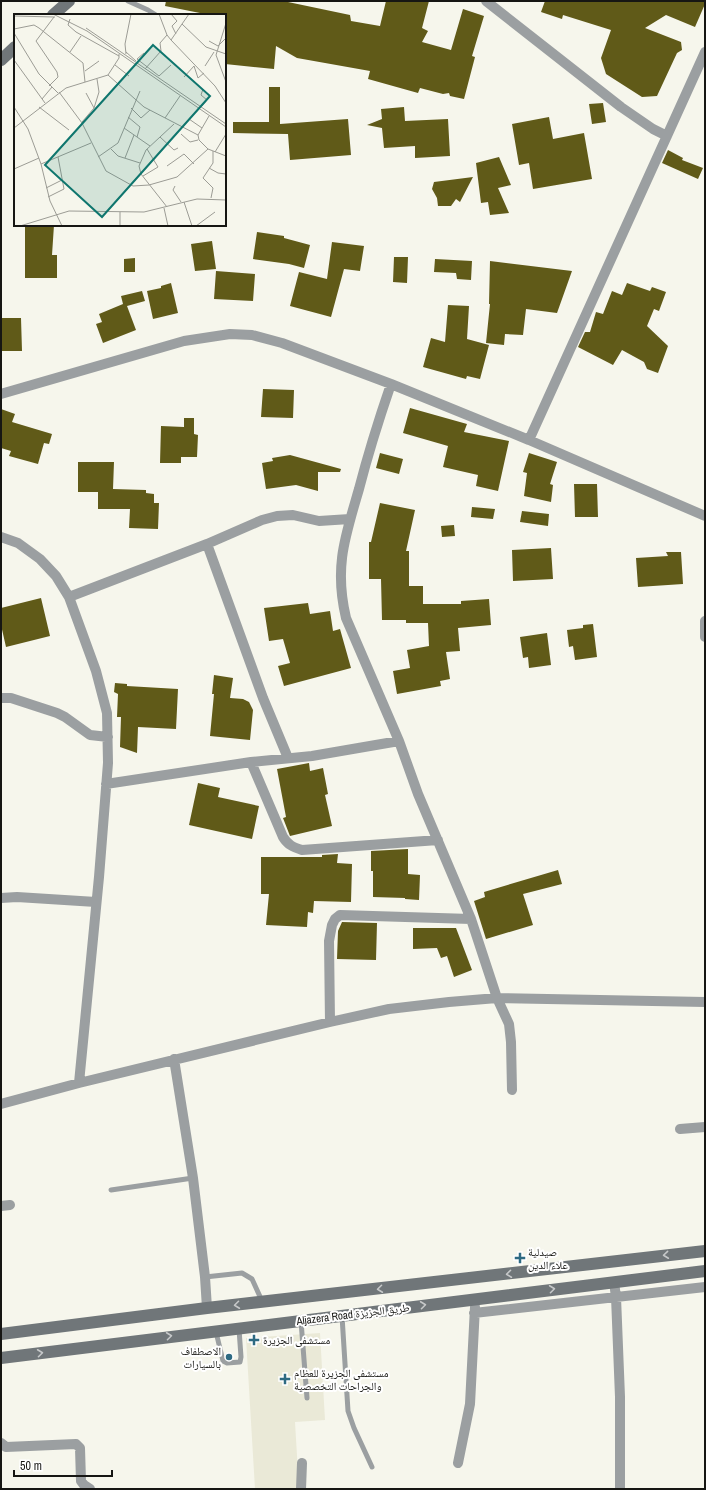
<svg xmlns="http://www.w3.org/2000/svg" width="706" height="1490" viewBox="0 0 706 1490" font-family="'Archivo Narrow','Noto Naskh Arabic',sans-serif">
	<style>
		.built { fill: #eae9d7 }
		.building { fill: #605a18 }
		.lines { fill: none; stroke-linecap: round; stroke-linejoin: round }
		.lane { stroke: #9b9fa1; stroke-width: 5 }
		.street { stroke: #9b9fa1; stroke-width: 10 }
		.secondary { stroke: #707679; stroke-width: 12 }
		.oneway { stroke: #c6c8c9 }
		.poi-dot { fill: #2e6a82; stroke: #fff; stroke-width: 1.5 }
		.labels { text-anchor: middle; stroke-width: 4; stroke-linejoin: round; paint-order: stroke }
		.poi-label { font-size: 11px; fill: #161613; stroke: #fff; text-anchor: start }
		.street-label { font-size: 11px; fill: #161613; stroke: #fff }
		.inset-road { fill: none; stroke: #9c9c95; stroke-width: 1 }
		.view { fill: #0f766e; fill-opacity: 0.15; stroke: #0f766e; stroke-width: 2 }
		.inset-edge { fill: none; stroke: #161613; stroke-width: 2 }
	</style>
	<rect width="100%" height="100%" fill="#f6f6ec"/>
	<path class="built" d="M320,1333L325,1420L295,1422L299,1489H255L246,1338Z"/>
	<path class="building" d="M166,1H288V2L350,15L351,21L380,26L386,1H429L422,28L428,31L422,42L451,50L463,9L484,16L472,56L475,57L464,99L450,96L449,93L443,94L420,88L418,93L368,79L370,71L297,58L276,46L274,69L225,64V15H210L165,6Z
		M545,1H705V4L695,27L666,15L645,28L681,42L682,50L677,53L657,96L642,97L606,74L601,58L611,30L563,15L562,19L541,12Z
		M269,87H280V124L348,119L351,155L290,160L288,134L233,133V122H269Z
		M603,103L606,122L592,124L589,104Z
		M404,107L405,121L448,119L450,156L415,158V146L384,148L382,128L367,125L382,119L381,109Z
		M549,117L553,139L584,133L592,179L533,189L529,163L519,165L512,124Z
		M668,150L683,158L682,160L703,168L698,179L662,163Z
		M499,157L511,185L498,188L509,213L490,215L488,202L481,203L476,163Z
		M473,177L460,202L456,199L451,206H438L437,198L432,189L434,182Z
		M25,225H54L52,255H57V278H25Z
		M257,232L284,236V238L310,245L304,268L289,264L253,259Z
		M212,241L216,269L195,271L191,244Z
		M332,242L364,246L360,271L344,269L331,317L290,306L299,272L327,279Z
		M394,257H408L407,283L393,282Z
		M135,258V272H124V259Z
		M435,259L472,261L471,280L457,279L456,273L434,272Z
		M490,261L572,271L557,313L526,309L523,335L505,334L504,345L486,343L490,304H489Z
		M216,271L255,274L253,301L214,299Z
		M171,283L178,313L153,319L147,291L161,288V286Z
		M627,283L650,291L652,287L666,292L659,311L654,309L647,326L668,346L658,373L647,369L644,362L622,350L613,365L578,347L585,332H590L596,312L603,314L612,291L622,295Z
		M142,291L145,301L127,306L136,330L103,343L96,324L102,322L99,314L123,304L121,296Z
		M448,305L469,306L467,339L489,345L480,379L467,376L466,379L423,367L431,338L445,342Z
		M1,318H21L22,351H1Z
		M263,389L294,390L293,418L261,417Z
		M410,408L467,424L464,432L509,441L498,491L476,486L478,475L443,467L448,446L403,433Z
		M1,409L15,414L12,422L52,434L49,444L44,443L38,464L9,456L11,451L1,448Z
		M184,418H194V434L198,435L197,457H181V463H160L161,426L184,427Z
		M380,453L403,459L399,474L376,468Z
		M529,453L557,462L550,484L553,485L551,502L524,496L527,473L523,472Z
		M290,455L341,469L340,472H318V491L296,485L266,489L262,463L273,461L272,458Z
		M78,462H114L113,489L146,490V493L154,494V503H159L158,529L129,528L130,509H98V492H78Z
		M574,484H597L598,517H575Z
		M380,503L415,510L406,551H409V586H423V604H461V601L489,599L491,625L458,628L460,651L446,652L450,679L440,681L441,686L397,694L393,671L410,668L407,650L429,646L428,623H406V620H382L381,579H369V542H371Z
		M472,507L495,509L493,519L471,517Z
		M522,511L549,514L548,526L520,522Z
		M454,525L455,536L442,537L441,526Z
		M551,548L553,579L513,581L512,550Z
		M666,552H681L683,584L638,587L636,558L668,556Z
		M41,598L50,636L6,647L1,625V608Z
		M308,603L310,614L330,611L333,631L340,629L351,668L284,686L278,666L290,663L283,639L269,641L264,608Z
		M593,624L597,657L575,660L573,646L569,647L567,630L583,628V625Z
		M547,633L551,665L529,668L528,657L523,658L520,637Z
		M214,675L233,678L230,698L243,699L249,702L253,710L250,740L210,736L214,694H212Z
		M115,683L127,684V686L178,689L176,729L138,727L137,753L120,747L121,717H117L118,694L114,692Z
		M309,763L310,771L323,768L328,794L325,795L332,826L290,836L283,818L286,817L277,769Z
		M198,783L220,788L218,797L259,806L252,839L189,825Z
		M408,849V874L420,875L419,900L405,899V898L373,897V871H371V851Z
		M338,854L337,863L352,864L351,902L314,901L313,913L308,912L307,927L266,925L269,894H261V857H322V855Z
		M558,870L562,884L523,894L533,925L486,939L474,901L485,897L484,892Z
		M342,922L377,923L376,960L337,959L338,931Z
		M413,928H456L472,970L454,977L447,956L441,958L437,948L413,949Z"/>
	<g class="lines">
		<path class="lane" d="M128,1L148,10L156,15
			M111,1190L193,1178
			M205,1277L242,1273L252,1279L262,1301
			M342,1316L348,1411L354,1428L372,1467
			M301,1321L307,1398
			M216,1332L223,1361L227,1363L240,1362L241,1357L239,1329"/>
		<path class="street" d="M486,1L621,107L653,129L667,136
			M391,384C379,419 368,454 359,489C345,537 334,567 346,618L399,741L418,794L471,919L497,998L509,1024L511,1042L512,1090
			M1,394L184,341L230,334L252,335L282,343L391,384L529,440L705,516
			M529,440L705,52
			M1,537L18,543L40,559L56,576L69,597L96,671L107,713L108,763L99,877L79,1083
			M207,544L263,698L288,758
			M69,597L207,544L262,520L277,516L293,515L319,521L350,519
			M705,621V637
			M1,698H11L57,713L65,717L90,735L108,737
			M251,762L283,837C288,845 293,847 302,850L438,840
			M106,784L251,762L312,756L399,741
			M1,898L17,897L96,902
			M330,1022L329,941L332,925L335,919L340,915L471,919
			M174,1059L193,1178L205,1277L207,1308
			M1,1104L79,1083L330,1022L389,1009L449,1002L497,998L705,1002
			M680,1129L705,1127
			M1,1206L10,1205
			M614,1282L616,1297L620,1397V1489
			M474,1313L705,1287
			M1,1443L6,1447L76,1444L80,1448L81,1481L84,1485L90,1489
			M458,1463L470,1404L475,1307
			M301,1489L302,1463"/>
		<path class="secondary" d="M53,15L69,1
			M1,60L15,47
			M1,1334L207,1308L705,1251
			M1,1358L705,1271"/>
	</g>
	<defs><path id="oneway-chevron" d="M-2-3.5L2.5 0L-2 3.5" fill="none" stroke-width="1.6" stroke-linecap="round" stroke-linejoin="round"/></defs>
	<g class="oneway">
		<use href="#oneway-chevron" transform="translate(666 1255) rotate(174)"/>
		<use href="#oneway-chevron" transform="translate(509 1274) rotate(173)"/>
		<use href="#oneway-chevron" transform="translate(380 1289) rotate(173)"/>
		<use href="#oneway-chevron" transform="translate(552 1289) rotate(-7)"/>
		<use href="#oneway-chevron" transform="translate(237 1305) rotate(173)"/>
		<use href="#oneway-chevron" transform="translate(423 1305) rotate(-7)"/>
		<use href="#oneway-chevron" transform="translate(169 1336) rotate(-7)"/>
		<use href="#oneway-chevron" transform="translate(40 1353) rotate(-7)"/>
	</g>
	<g class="poi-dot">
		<path d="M518 1252h4v4h4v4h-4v4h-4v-4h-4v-4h4z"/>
		<path d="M252 1334h4v4h4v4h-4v4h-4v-4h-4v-4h4z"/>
		<circle cx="229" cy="1357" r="4"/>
		<path d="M283 1373h4v4h4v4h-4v4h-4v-4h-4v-4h4z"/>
	</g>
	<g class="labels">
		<g class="poi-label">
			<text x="528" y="1256">صيدلية<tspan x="528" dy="13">علاء الدين</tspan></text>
			<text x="263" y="1344">مستشفى الجزيرة</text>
			<text x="221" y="1355" text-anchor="end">الاصطفاف<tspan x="221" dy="13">بالسيارات</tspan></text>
			<text x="294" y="1377">مستشفى الجزيرة للعظام<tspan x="294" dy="13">والجراحات التخصصية</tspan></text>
		</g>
		<g class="street-label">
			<text transform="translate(353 1314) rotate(-7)" y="4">Aljazera Road طريق الجزيزة</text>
		</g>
	</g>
	<g transform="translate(14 14)">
		<rect width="212" height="212" fill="#f6f6ec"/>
		<path class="inset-road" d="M39,0L73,17L212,113M145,0L153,21L157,26M157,0L163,7L158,12L162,20M175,0L168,10L192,33L212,40M0,2L41,3M56,5L54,11L62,18L105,42M212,9L202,41L212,68M168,10L157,26L201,72L212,89M72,14L212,110M0,15L20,11L25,14L69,49L71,68M0,19L25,60L44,79M195,27L204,32L212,24M56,38L67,22M112,38L122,47M130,39L123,45L145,62M112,40L111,30L117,0M0,46L31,89M101,51L115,62M180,52L184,64L190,59M191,52L200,38M131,55L147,37L146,29L153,21M71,57L85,47M94,61L130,93L184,121M145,62L157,51M170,63L180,52M35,72L44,63L43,58L22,27L40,3M45,78L68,109L92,157L119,172L135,171L163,163L194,135M72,79L80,94M28,85L38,73M0,93L14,115L27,150L36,187L48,212M25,93L55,116M187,93L193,86L187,81L189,75M117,94L127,104L136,96M195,102L184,121L185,126L194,135L212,142M114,103L126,113L123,123M151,104L166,82M175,105L188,114M68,108L80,94L85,78L83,65M0,114L52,74L94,61L105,44V40M110,114L136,132M167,120L176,128L184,126M146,123L160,136L164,134M97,135L104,142L126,149M201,138L212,120M84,143L104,129L126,77M111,144L120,121M27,150L77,129M153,152L170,140L180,150M195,154L204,159L212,160M0,155L25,144M129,162L144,153L133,135M161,172L159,176L167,188M32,174L48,166M34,183L50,175L44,143M197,184L199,174L189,164L199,149V137M170,188L178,212M153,193L127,160L125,152L132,136L160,110M150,194L154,212M6,212L55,197L130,198L183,185L212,186M106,212V198M182,212L201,198"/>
		<path class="view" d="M139,31L196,82L88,203L31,151Z"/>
		<rect width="212" height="212" class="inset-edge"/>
	</g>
	<rect width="706" height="1490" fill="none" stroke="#161613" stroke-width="4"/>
	<path d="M14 1470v6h98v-6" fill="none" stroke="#161613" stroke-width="2"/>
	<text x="20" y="1470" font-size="12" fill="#161613" stroke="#ffffff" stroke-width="3" paint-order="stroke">50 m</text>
</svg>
